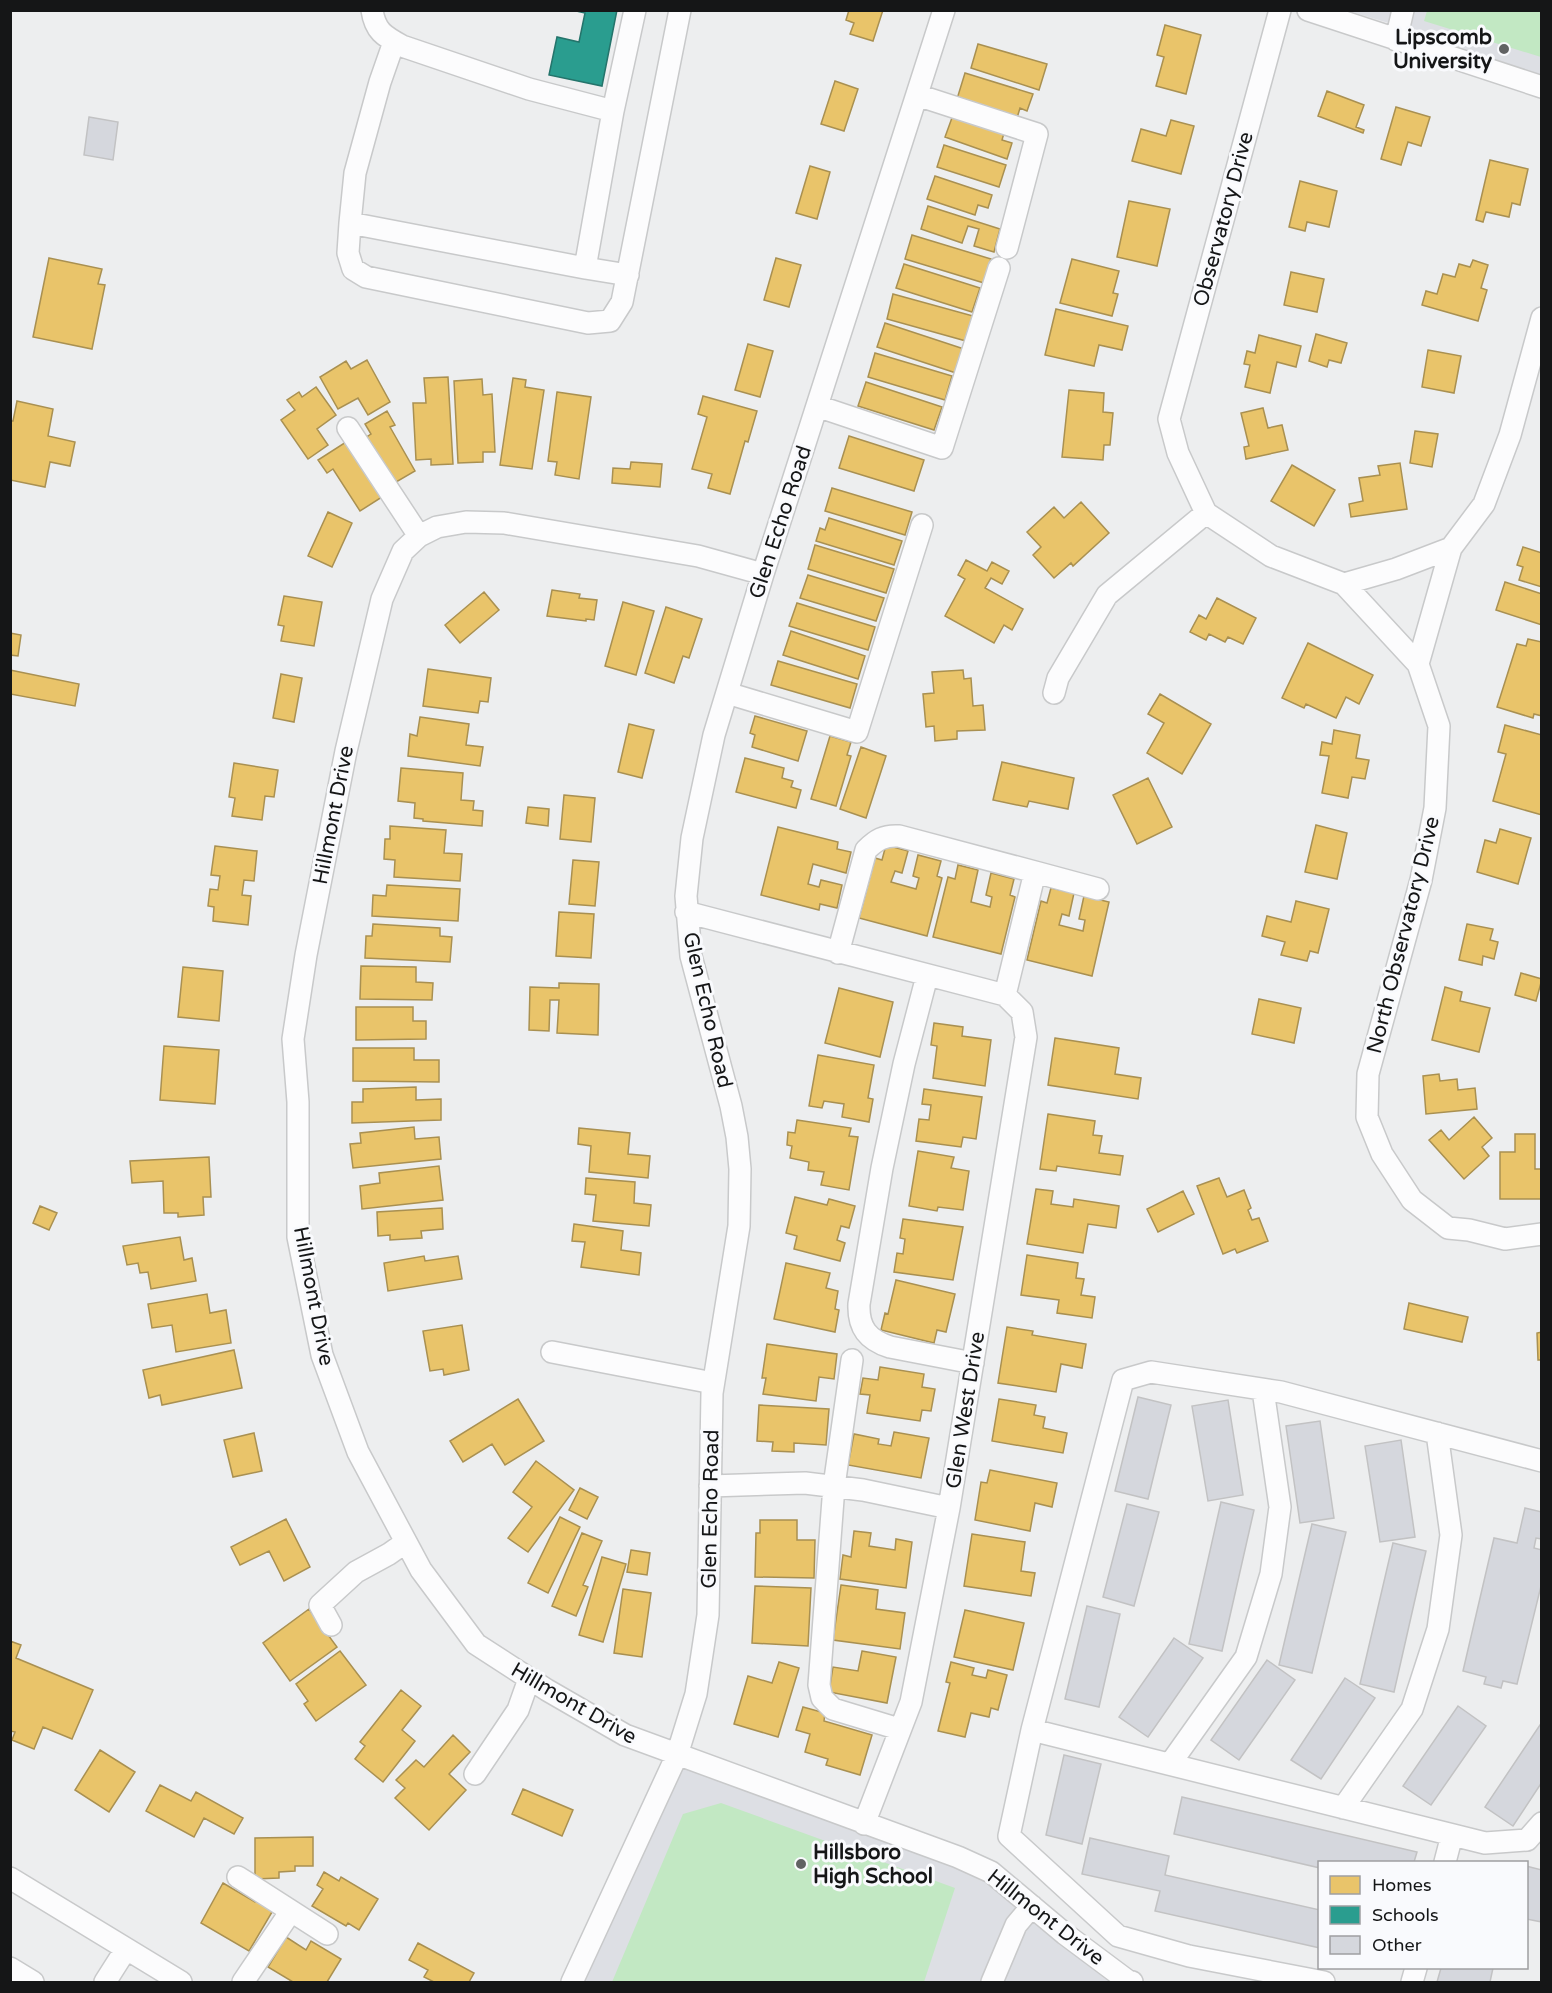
<svg xmlns="http://www.w3.org/2000/svg" width="1552" height="1993" viewBox="0 0 1552 1993" font-family="'Varela Round',sans-serif">
	<style>
		.built { fill: #dddfe4 }
		.green { fill: #c2e8c3 }
		.homes { fill: #e9c46a; stroke: #a99051; stroke-width: 1.5 }
		.schools { fill: #2a9d8f; stroke: #24746b; stroke-width: 1.5 }
		.building { fill: #d5d7dd; stroke: #c2c2c3; stroke-width: 1.5 }
		.lines { fill: none; stroke-linecap: round; stroke-linejoin: round }
		.minor-casing { stroke: #c8c9ca; stroke-width: 24 }
		.minor { stroke: #fcfcfd; stroke-width: 21 }
		.poi-dot { fill: #616263; stroke: #f9fafd; stroke-width: 2 }
		.labels { text-anchor: middle; stroke-width: 6; stroke-linejoin: round; paint-order: stroke }
		.poi-label { font-size: 21px; font-weight: bold; fill: #151617; stroke: #f9fafd; text-anchor: end }
		.street-label { font-size: 21px; fill: #151617; stroke: #f9fafd }
	</style>
	<rect width="100%" height="100%" fill="#edeeef"/>
	<path class="built" d="M1349,11H1541V75L1392,24Z
		M677,1755L958,1857L1129,1982H572Z"/>
	<path class="green" d="M1427,11H1541V57L1424,21Z
		M721,1803L955,1888L924,1982H612L683,1814Z"/>
	<path class="homes" d="M849,10H883L873,41L850,34L854,23L846,20Z
		M1165,25L1201,35L1186,94L1156,86L1164,57L1157,55Z
		M978,44L1047,64L1039,90L971,68Z
		M965,73L1033,94L1027,111L1020,108L1017,118L957,99Z
		M835,81L858,89L844,131L821,124Z
		M1327,91L1364,105L1356,127L1364,130L1363,133L1318,116Z
		M1396,107L1430,117L1421,146L1408,142L1401,165L1381,159Z
		M953,115L1004,133L1002,140L1012,143L1007,159L945,137Z
		M1171,120L1194,126L1181,174L1132,161L1141,129L1166,136Z
		M944,145L1006,165L999,187L937,167Z
		M1490,160L1528,169L1520,205L1512,203L1509,217L1486,212L1483,222L1476,220Z
		M810,166L830,172L817,219L796,213Z
		M935,176L992,195L988,208L978,205L975,215L927,199Z
		M1300,181L1337,191L1329,227L1307,222L1305,231L1289,227Z
		M1129,201L1170,209L1157,266L1117,257Z
		M928,206L1000,229L994,252L974,246L979,229L968,226L962,243L921,229Z
		M912,235L991,259L984,283L905,259Z
		M49,258L102,269L98,284L105,285L92,349L33,337Z
		M776,258L801,265L789,307L764,300Z
		M1072,259L1119,271L1113,293L1118,294L1112,316L1060,303Z
		M1473,260L1488,265L1481,288L1487,290L1478,321L1422,305L1426,291L1437,294L1443,274L1455,277L1459,264L1470,267Z
		M904,264L980,288L972,312L896,288Z
		M1291,272L1324,279L1317,312L1284,305Z
		M893,294L973,316L966,341L887,319Z
		M1056,309L1128,326L1122,350L1099,345L1094,366L1045,355Z
		M885,323L964,349L956,373L877,347Z
		M1316,334L1347,343L1341,363L1329,360L1327,367L1309,361Z
		M1259,335L1301,346L1296,367L1277,362L1270,393L1245,387L1250,365L1244,364L1247,351L1255,353Z
		M748,344L773,351L760,397L735,390Z
		M1428,350L1461,356L1454,393L1422,387Z
		M875,353L952,376L945,400L868,377Z
		M367,360L390,402L368,415L358,398L338,409L320,377L346,361L351,369Z
		M448,377L453,464L431,465V459L416,460L413,403H426L424,378Z
		M513,378L526,380L525,387L544,390L532,469L500,465Z
		M482,379L483,395L492,394L495,452H483V462L458,463L454,381Z
		M866,382L942,407L934,430L858,406Z
		M316,387L336,415L317,429L328,445L308,459L281,420L295,410L287,400L299,392L302,397Z
		M1069,390L1104,393L1103,412L1113,413L1110,445H1104L1103,460L1062,457Z
		M557,392L591,397L579,479L555,475L557,462L548,461Z
		M703,396L757,411L748,442L745,441L730,494L708,488L712,474L692,469L707,417L698,414Z
		M17,401L53,409L48,436L75,442L70,466L50,462L45,487L10,480V421H13Z
		M1263,408L1268,428L1282,425L1288,450L1246,459L1244,447L1249,446L1241,413Z
		M387,411L395,425L390,427L415,471L391,485L365,438L371,434L365,424Z
		M1415,431L1438,434L1432,467L1410,463Z
		M849,436L924,460L914,491L839,468Z
		M346,442L382,497L360,511L333,469L327,473L318,460Z
		M631,462L662,464L660,487L612,483L613,468L630,469Z
		M1400,463L1407,509L1351,517L1349,504L1363,501L1359,478L1380,475L1378,466Z
		M1292,465L1335,490L1314,526L1271,501Z
		M832,488L912,512L905,535L825,511Z
		M1081,502L1109,533L1073,566L1071,563L1054,578L1033,555L1041,547L1027,532L1054,507L1064,518Z
		M328,512L352,523L332,567L308,556Z
		M829,518L902,541L894,565L816,541L820,528L825,530Z
		M815,545L894,569L886,593L808,569Z
		M1523,547L1542,553V587L1519,580L1523,567L1517,565Z
		M966,560L987,571L992,562L1009,571L1002,584L991,578L985,588L1023,609L1012,630L1004,625L994,643L945,616L965,579L958,575Z
		M808,575L884,598L876,621L800,598Z
		M1505,582L1542,594V625L1496,610Z
		M552,590L580,594L579,598L597,600L594,620L586,619V621L547,616Z
		M484,592L499,610L460,643L445,625Z
		M284,596L322,602L314,646L281,641L284,626L278,625Z
		M1217,598L1256,618L1243,644L1228,637L1225,642L1209,634L1206,640L1190,632L1199,615L1206,619Z
		M623,602L654,611L636,675L605,666Z
		M797,603L875,627L868,650L789,626Z
		M666,607L702,619L689,658L683,656L674,683L645,673Z
		M791,631L865,656L858,679L783,655Z
		M10,633L21,635L18,656L10,655Z
		M1528,639L1542,642V716L1534,714L1533,718L1497,707L1517,644L1526,646Z
		M1308,643L1373,675L1359,704L1346,697L1336,718L1306,704L1304,708L1282,698Z
		M778,661L857,684L850,708L771,685Z
		M428,669L491,678L488,702L480,701L478,713L423,706Z
		M10,670L79,684L75,706L10,694Z
		M963,670L964,679L971,678L973,706L983,705L985,730L957,731V739L935,741L934,726L926,727L923,694L934,693L932,672Z
		M281,674L302,678L294,722L273,718Z
		M1160,694L1211,724L1182,774L1147,753L1164,723L1148,714Z
		M755,716L807,731L798,761L752,747L755,735L750,733Z
		M420,717L469,724L466,745L483,747L480,766L408,756L410,734L417,736Z
		M629,724L654,730L642,778L618,772Z
		M1505,725L1542,735V815L1493,801L1506,754L1498,752Z
		M1334,730L1360,735L1356,758L1369,760L1365,779L1352,777L1348,798L1322,793L1329,756L1320,755L1322,742L1332,744Z
		M830,736L851,742L847,755L851,756L836,806L811,799Z
		M861,747L886,756L866,818L840,809Z
		M745,758L784,768L782,778L793,781L791,787L801,790L796,808L736,792Z
		M1002,762L1074,778L1068,809L1029,801L1027,807L993,800Z
		M234,763L278,770L274,797L265,796L262,820L232,816L235,798L229,797Z
		M401,768L463,773L461,800L474,801L473,810L483,811L482,826L423,821V819L414,818L415,803L398,801Z
		M1148,778L1172,827L1137,844L1113,795Z
		M564,795L595,798L591,842L560,839Z
		M528,807L549,809L548,826L526,823Z
		M1316,825L1347,833L1337,879L1305,872Z
		M390,826L446,830L444,853L462,854L460,881L394,877L395,860L384,859L385,839H390Z
		M778,827L838,842L837,849L851,852L846,873L813,864L808,884L819,887L821,880L842,885L837,908L820,904L819,910L761,895Z
		M1500,829L1531,838L1518,884L1477,872L1485,840L1496,843Z
		M886,845L908,851L902,873L895,871L891,882L916,889L919,878L913,876L918,855L941,861L937,876L942,878L927,936L859,918L875,858L882,860Z
		M215,846L257,851L254,881L244,880L242,895L251,896L248,925L213,921L214,907L208,906L210,889L218,890L220,876L211,875Z
		M573,860L599,862L595,906L569,904Z
		M958,865L978,870L971,902L990,907L992,897L986,895L991,873L1014,879L1010,895L1015,897L1001,954L933,937L948,877L955,879Z
		M387,885L460,889L458,921L372,916L373,895L386,896Z
		M1051,888L1074,893L1069,916L1062,914L1059,925L1083,931L1085,920L1079,919L1084,896L1109,902L1092,976L1027,960L1041,901L1047,903Z
		M1296,901L1329,909L1318,953L1310,951L1307,961L1281,955L1285,942L1262,936L1267,916L1291,922Z
		M559,912L594,914L591,958L556,956Z
		M373,924L440,928V936L452,937L450,962L365,958L366,936H372Z
		M1467,924L1493,929L1490,940L1498,942L1494,959L1483,956L1482,965L1459,960Z
		M361,966L416,967V982L433,983L432,1000L360,999Z
		M183,967L223,971L219,1021L178,1017Z
		M1521,973L1542,979L1536,1001L1515,995Z
		M559,983L599,984L598,1035L557,1033L559,1000H550L549,1031L529,1030L530,987L559,988Z
		M1445,987L1462,992L1460,1001L1490,1008L1479,1052L1432,1040Z
		M839,988L893,1002L880,1057L825,1043Z
		M1259,999L1301,1008L1294,1043L1252,1034Z
		M356,1007H413V1021H426V1039L356,1040Z
		M934,1023L963,1027L962,1036L991,1040L985,1086L933,1078L937,1046L931,1045Z
		M1055,1038L1119,1048L1115,1074L1141,1078L1138,1099L1048,1085Z
		M164,1046L219,1050L215,1104L160,1100Z
		M353,1048H414V1060H439V1082L353,1081Z
		M818,1055L874,1065L868,1098L873,1099L869,1122L842,1117L844,1104L824,1101L822,1108L809,1106Z
		M1439,1074L1440,1081L1457,1079L1458,1090L1475,1088L1477,1109L1426,1114L1423,1076Z
		M416,1087V1100L441,1099V1120L352,1123V1102H363V1089Z
		M924,1089L982,1097L976,1139L963,1137L961,1147L916,1141L919,1119L929,1120L931,1105L922,1104Z
		M1048,1114L1095,1121L1093,1135L1102,1136L1099,1153L1123,1156L1120,1175L1057,1166L1056,1171L1040,1169Z
		M1474,1117L1492,1138L1482,1147L1489,1156L1464,1179L1429,1140L1441,1130L1449,1140Z
		M797,1120L851,1128L849,1136L858,1137L849,1190L821,1185L824,1172L808,1170L809,1162L790,1158L792,1146L787,1145L788,1132L795,1133Z
		M414,1127L415,1139L439,1137L441,1159L353,1168L350,1144L361,1143L360,1133Z
		M579,1128L630,1133L628,1154L650,1156L648,1178L589,1172L591,1146L578,1144Z
		M1515,1134H1535V1169H1542V1199H1500V1152H1515Z
		M918,1151L954,1157L951,1168L969,1171L963,1210L938,1207L937,1211L909,1206Z
		M209,1157L211,1197H203L204,1215L178,1217V1213H164L163,1181L132,1183L130,1161Z
		M439,1166L443,1200L362,1209L360,1186L380,1183L379,1173Z
		M586,1178L635,1182L634,1203L651,1205L649,1226L593,1221L596,1195L585,1194Z
		M1219,1178L1227,1197L1244,1190L1251,1208L1248,1210L1252,1220L1259,1218L1268,1241L1237,1253L1235,1249L1223,1254L1197,1186Z
		M1036,1189L1053,1191L1051,1204L1073,1207L1074,1199L1119,1206L1116,1228L1088,1224L1083,1253L1027,1244Z
		M1183,1191L1194,1214L1158,1232L1147,1209Z
		M795,1197L827,1205L829,1199L855,1206L849,1228L841,1226L837,1240L845,1243L840,1261L794,1249L797,1236L786,1233Z
		M40,1206L57,1213L49,1230L33,1223Z
		M442,1208L443,1229L421,1231L422,1238L390,1240V1235L378,1236L377,1212Z
		M903,1219L963,1227L953,1280L894,1272L897,1253L903,1254L905,1239L900,1238Z
		M574,1224L623,1231L621,1250L641,1253L639,1275L581,1267L585,1242L572,1241Z
		M180,1237L184,1260L192,1258L196,1281L151,1289L148,1272L140,1273L138,1263L127,1265L123,1246Z
		M1027,1255L1078,1263L1076,1278L1084,1279L1081,1295L1095,1297L1092,1318L1057,1313L1059,1300L1021,1295Z
		M424,1256L425,1261L458,1256L462,1279L388,1291L384,1263Z
		M786,1263L830,1273L826,1288L838,1291L835,1309L839,1310L835,1332L774,1319Z
		M896,1280L955,1294L946,1332L937,1330L934,1343L881,1330L885,1313L888,1314Z
		M207,1294L210,1313L226,1310L231,1343L176,1352L172,1325L152,1328L148,1304Z
		M1409,1303L1468,1317L1462,1342L1404,1329Z
		M462,1325L469,1370L444,1375L443,1369L430,1371L423,1331Z
		M1007,1327L1033,1331L1032,1335L1086,1344L1082,1368L1061,1364L1056,1392L998,1383Z
		M1542,1332V1360H1538L1537,1333Z
		M767,1344L837,1354L834,1379L819,1377L816,1401L763,1394L766,1378H762Z
		M234,1350L242,1388L162,1405L160,1395L149,1398L143,1370Z
		M880,1367L924,1374L922,1387L935,1389L931,1411L922,1410L920,1421L867,1413L870,1395L860,1394L863,1378L878,1380Z
		M518,1399L544,1441L505,1465L492,1444L463,1462L450,1441Z
		M999,1399L1036,1405L1034,1415L1045,1417L1043,1428L1067,1433L1063,1453L992,1441Z
		M759,1405L829,1409L826,1445L794,1443V1452L772,1451L773,1442L757,1441Z
		M894,1432L929,1438L921,1478L848,1465L854,1434L879,1439L878,1444L891,1446Z
		M254,1433L262,1471L233,1477L224,1440Z
		M536,1461L574,1490L528,1552L508,1538L532,1507L513,1492Z
		M990,1470L1057,1483L1052,1507L1035,1503L1030,1531L975,1520L981,1482L987,1483Z
		M580,1488L598,1497L587,1519L569,1510Z
		M560,1517L580,1527L548,1593L528,1583Z
		M286,1519L310,1567L284,1581L269,1551L240,1565L231,1547Z
		M760,1520H797V1540H815L814,1578L755,1577L756,1533H760Z
		M854,1531L871,1533L869,1546L895,1550L896,1539L912,1542L906,1588L840,1579L843,1555L851,1557Z
		M582,1533L602,1541L583,1585L588,1587L576,1616L552,1606Z
		M972,1534L1025,1542L1021,1571L1035,1573L1031,1596L964,1586Z
		M631,1550L650,1553L647,1575L627,1572Z
		M602,1557L626,1564L603,1642L579,1635Z
		M841,1585L878,1590L876,1609L905,1613L900,1649L833,1640Z
		M755,1586L811,1588L808,1646L752,1643Z
		M623,1589L651,1593L642,1657L614,1653Z
		M309,1609L337,1647L290,1681L263,1643Z
		M965,1610L1024,1623L1013,1670L954,1657Z
		M10,1641L21,1645L16,1658L93,1690L72,1739L43,1727L34,1749L12,1740L15,1732L10,1731Z
		M340,1651L366,1685L316,1721L304,1704L308,1701L296,1684Z
		M862,1651L896,1657L887,1703L829,1692L833,1667L858,1671Z
		M779,1662L799,1668L778,1737L734,1724L748,1676L772,1683Z
		M951,1662L974,1668L972,1675L986,1678L988,1670L1007,1675L998,1710L991,1708L989,1717L971,1713L965,1737L938,1731L950,1683L946,1682Z
		M401,1690L421,1706L402,1730L415,1741L383,1782L355,1759L365,1746L360,1742Z
		M803,1707L825,1713L824,1721L872,1735L860,1775L826,1765L828,1759L805,1752L810,1734L796,1730Z
		M453,1735L470,1752L449,1774L466,1790L429,1830L395,1798L405,1788L396,1780L416,1760L424,1767Z
		M100,1750L135,1772L109,1812L75,1790Z
		M160,1785L191,1801L196,1792L243,1818L234,1834L204,1818L194,1837L146,1811Z
		M523,1789L573,1810L562,1836L512,1814Z
		M313,1837V1866H295V1871L279,1872V1878L255,1879V1838Z
		M324,1872L339,1881L341,1877L378,1899L359,1930L348,1923L346,1926L312,1906L323,1889L317,1885Z
		M223,1883L255,1902L258,1897L275,1907L249,1951L201,1923Z
		M286,1937L306,1950L311,1941L341,1959L327,1982H293L268,1967Z
		M418,1943L474,1973L469,1982H434L424,1977L428,1970L409,1960Z"/>
	<path class="schools" d="M572,10H617L602,86L549,75L557,37L579,42L585,13Z"/>
	<path class="building" d="M89,117L118,122L113,160L84,155Z
		M1138,1397L1171,1405L1148,1499L1115,1491Z
		M1228,1400L1243,1495L1208,1501L1192,1406Z
		M1320,1421L1334,1518L1300,1523L1286,1426Z
		M1401,1440L1415,1537L1380,1542L1365,1446Z
		M1221,1502L1254,1510L1222,1651L1189,1644Z
		M1127,1504L1159,1512L1134,1606L1103,1597Z
		M1525,1508L1542,1512V1539L1536,1538L1534,1548L1542,1550V1582L1517,1684L1503,1681L1501,1688L1484,1684L1486,1677L1463,1671L1494,1538L1517,1543Z
		M1312,1524L1346,1532L1312,1673L1279,1665Z
		M1393,1543L1426,1551L1394,1692L1360,1684Z
		M1087,1606L1120,1614L1099,1707L1065,1699Z
		M1174,1638L1203,1658L1148,1737L1119,1717Z
		M1267,1660L1295,1680L1239,1760L1211,1740Z
		M1345,1678L1375,1698L1321,1779L1291,1760Z
		M1458,1706L1486,1726L1431,1805L1403,1786Z
		M1542,1722V1782L1513,1826L1485,1807Z
		M1064,1755L1101,1764L1082,1844L1046,1835Z
		M1182,1797L1417,1852L1414,1862H1320V1868L1174,1834Z
		M1090,1838L1169,1856L1165,1875L1320,1910V1948L1155,1911L1160,1891L1082,1874Z
		M1526,1866L1542,1870V1922L1526,1919Z
		M1441,1968H1493L1490,1982H1437Z"/>
	<g class="lines">
		<g class="minor-casing">
			<path id="minor" d="M372,10C375,31 384,36 402,46L529,89L613,111
				M635,10L613,111L585,268L350,223L348,253L353,269L366,277L588,323L610,321L622,302L680,10
				M1280,10L1169,419L1178,453L1206,513L1271,556L1344,584L1418,664L1439,726L1435,808L1421,880L1368,1074L1367,1117L1382,1154L1412,1200L1448,1228L1469,1230L1505,1239L1542,1234
				M1308,10L1542,87
				M1396,40L1403,10
				M917,95L1037,134L1007,248
				M350,223L355,173L380,82L394,42
				M585,268L628,275
				M817,406L942,448L999,268
				M348,428L419,536
				M763,574L698,556L504,523L466,522L437,527L419,536L403,551L382,599L346,751L306,955L293,1039L298,1102V1237L322,1355L358,1452L421,1570L476,1644L547,1690L625,1735L958,1857L991,1872L1065,1934L1128,1981L1132,1982
				M1344,584L1396,569L1451,548L1484,504L1510,435L1542,318
				M1418,664L1451,548
				M727,693L857,732L922,525
				M1054,693L1058,678L1107,595L1206,513
				M1035,872L1098,889
				M686,912L1005,995L1022,1012L1026,1037L949,1508L911,1702L864,1824
				M838,953L866,850C876,840 884,835 899,836L1035,872L1005,995
				M927,976L904,1064L882,1168L859,1304C858,1328 868,1340 890,1347L973,1363
				M552,1352L713,1383
				M852,1360L834,1486L819,1685L822,1698L833,1709L899,1729
				M1542,1461L1281,1392L1151,1372L1123,1380L1032,1730L1485,1843L1527,1840L1542,1823
				M710,1486L805,1483L863,1490L949,1508
				M331,1625L320,1605L356,1572L389,1554L406,1542
				M1032,1730L1009,1836L1118,1936L1189,1956L1324,1982
				M1170,1764L1246,1657L1271,1574L1280,1507L1263,1390
				M475,1774L518,1710L529,1679
				M1343,1808L1412,1709L1438,1629L1451,1535L1437,1433
				M1445,1862L1452,1835
				M238,1877L327,1934
				M10,1878L181,1982
				M10,1968L33,1982
				M105,1982L126,1949
				M243,1982L291,1911
				M572,1982L677,1755L696,1694L708,1615L712,1393L739,1226L740,1169L737,1137L731,1106L691,956L686,896L692,838L714,735L763,574L944,10
				M992,1982L1016,1925L1032,1906
				M1412,1982L1416,1968"/>
		</g>
		<use href="#minor" class="minor"/>
	</g>
	<g class="poi-dot">
		<circle cx="1504" cy="49" r="6"/>
		<circle cx="801" cy="1864" r="6"/>
	</g>
	<g class="labels">
		<g class="poi-label">
			<text x="1492" y="44">Lipscomb<tspan x="1492" dy="24">University</tspan></text>
			<text x="813" y="1859" text-anchor="start">Hillsboro<tspan x="813" dy="24">High School</tspan></text>
		</g>
		<g class="street-label">
			<text transform="translate(1223 219) rotate(-75)" y="7">Observatory Drive</text>
			<text transform="translate(780 522) rotate(-72)" y="7">Glen Echo Road</text>
			<text transform="translate(333 815) rotate(-79)" y="7">Hillmont Drive</text>
			<text transform="translate(1403 935) rotate(-76)" y="7">North Observatory Drive</text>
			<text transform="translate(708 1010) rotate(77)" y="7">Glen Echo Road</text>
			<text transform="translate(314 1296) rotate(79)" y="7">Hillmont Drive</text>
			<text transform="translate(965 1410) rotate(-81)" y="7">Glen West Drive</text>
			<text transform="translate(710 1509) rotate(-89)" y="7">Glen Echo Road</text>
			<text transform="translate(574 1703) rotate(30)" y="7">Hillmont Drive</text>
			<text transform="translate(1046 1917) rotate(38)" y="7">Hillmont Drive</text>
		</g>
	</g>
	<rect width="1552" height="1993" fill="none" stroke="#151617" stroke-width="24"/>
	<rect x="1318" y="1861" width="210" height="108" fill="#f9fafd" stroke="#9e9fa1" stroke-width="1.5"/>
	<rect x="1330" y="1876" width="30" height="18" fill="#e9c46a" stroke="#9e9fa1" stroke-width="1.5"/>
	<text x="1372" y="1891" font-size="18" fill="#151617">Homes</text>
	<rect x="1330" y="1906" width="30" height="18" fill="#2a9d8f" stroke="#9e9fa1" stroke-width="1.5"/>
	<text x="1372" y="1921" font-size="18" fill="#151617">Schools</text>
	<rect x="1330" y="1936" width="30" height="18" fill="#d5d7dd" stroke="#9e9fa1" stroke-width="1.5"/>
	<text x="1372" y="1951" font-size="18" fill="#151617">Other</text>
</svg>
